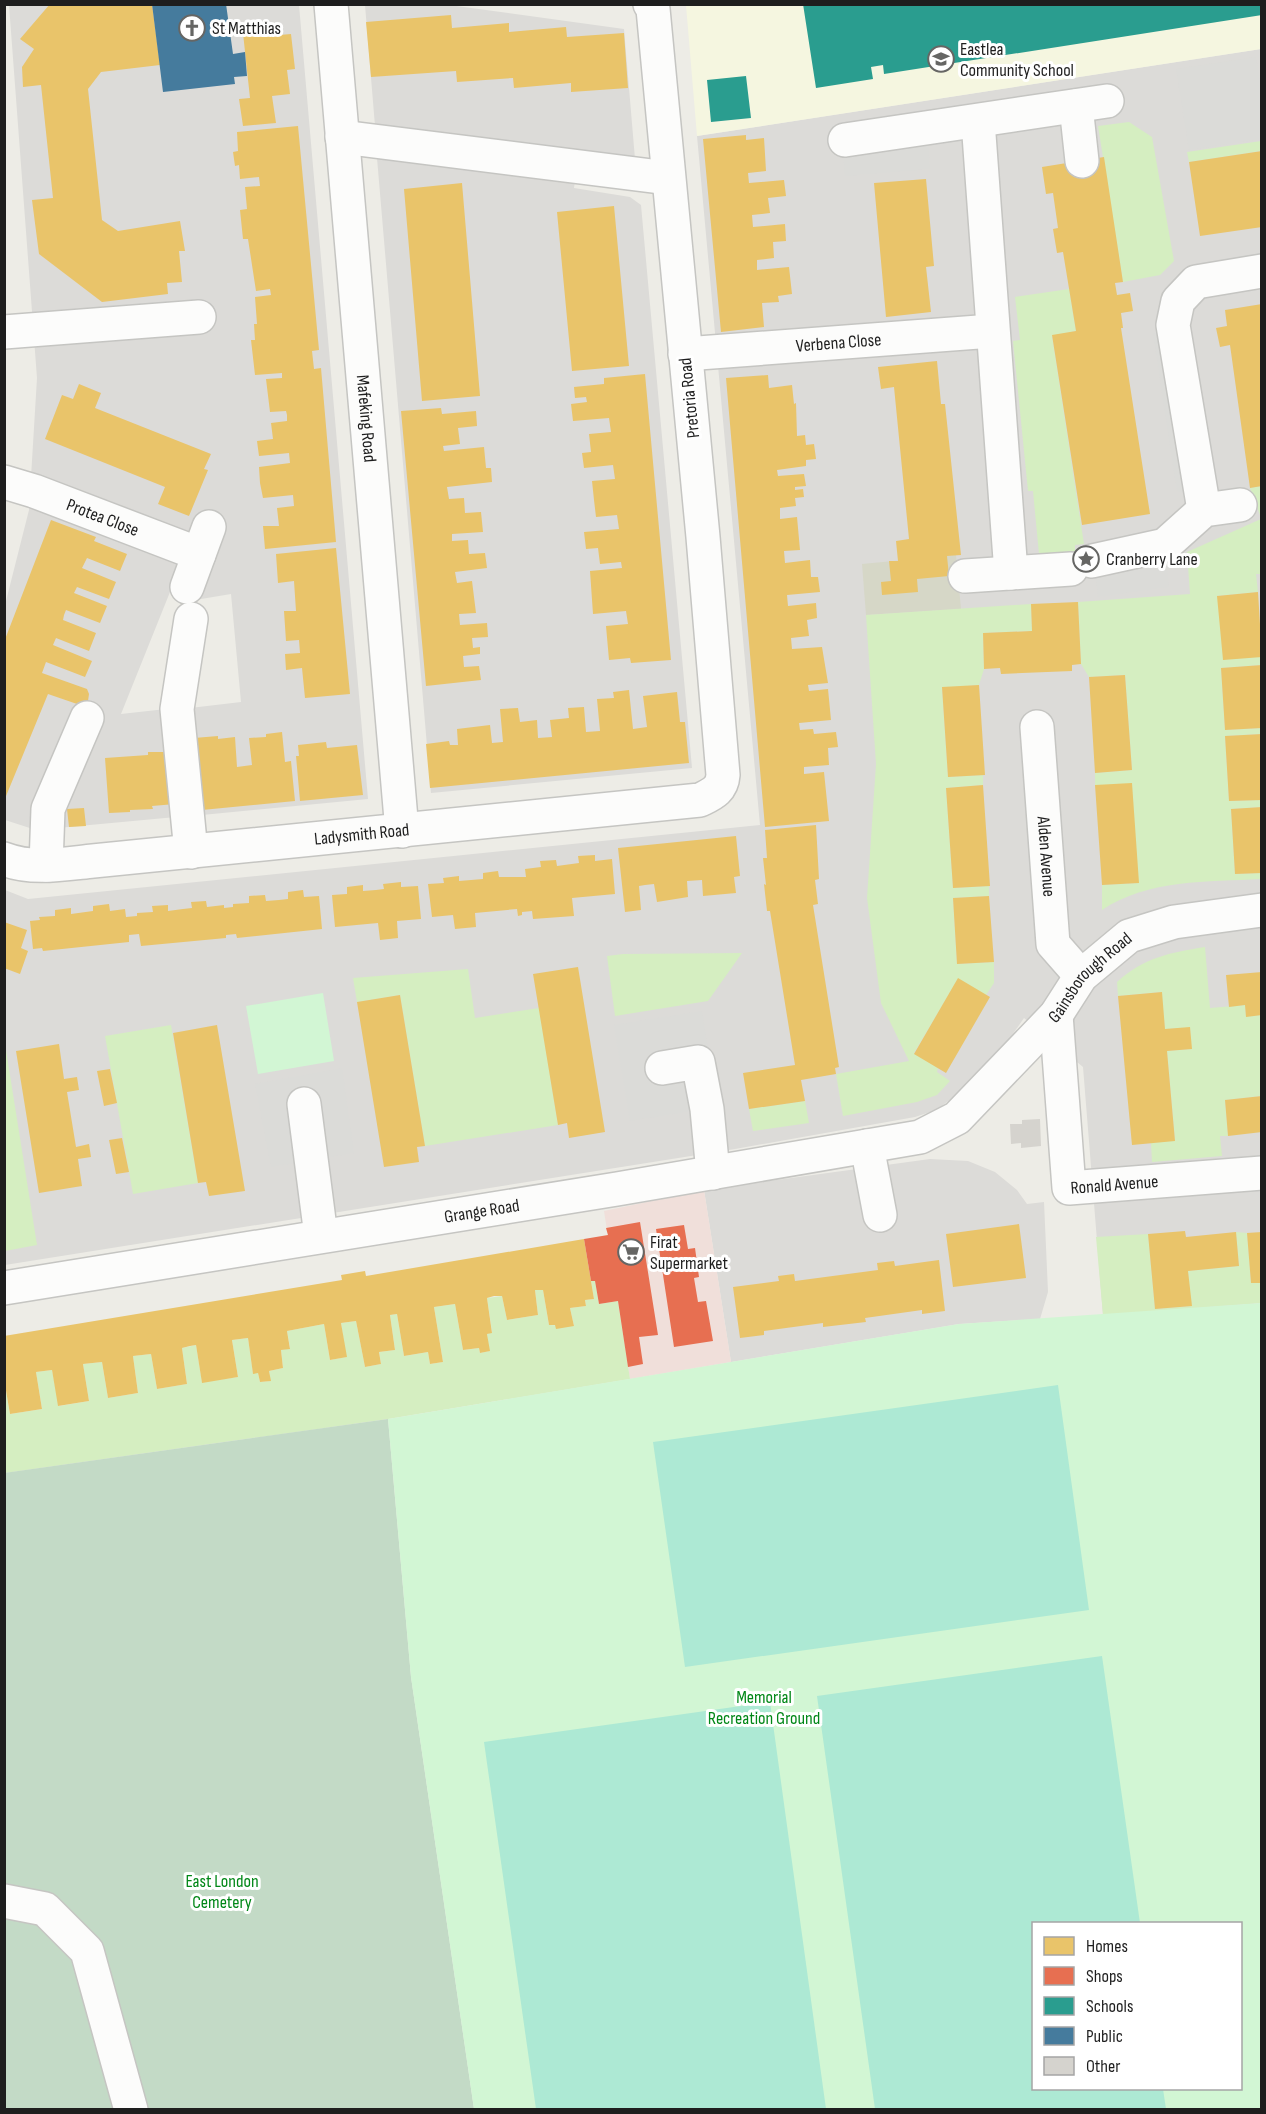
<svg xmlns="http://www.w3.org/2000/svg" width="1266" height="2114" viewBox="0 0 1266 2114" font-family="'Sofia Sans Condensed',sans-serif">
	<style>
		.residential { fill: #dcdbd8 }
		.commercial { fill: #f0dfda }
		.education { fill: #f5f6e0 }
		.construction { fill: #d6d7c7 }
		.grass { fill: #d5eec1 }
		.cemetery { fill: #c3dac6 }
		.park { fill: #d2f6d4; fill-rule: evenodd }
		.pitch { fill: #ade9d4 }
		.parking { fill: #dbdbd8 }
		.homes { fill: #e9c46a }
		.shops { fill: #e76f51 }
		.schools { fill: #2a9d8f }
		.public { fill: #457b9d }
		.building { fill: #d5d3ce }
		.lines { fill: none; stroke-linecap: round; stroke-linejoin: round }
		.minor-casing { stroke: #c5c5c2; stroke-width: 36 }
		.minor { stroke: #fcfcfb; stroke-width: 33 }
		.labels { text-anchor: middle; stroke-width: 6; stroke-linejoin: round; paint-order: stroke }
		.poi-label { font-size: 18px; fill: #1e1e1e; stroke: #fff; text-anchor: start }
		.street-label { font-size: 18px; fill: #1e1e1e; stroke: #fff }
		.park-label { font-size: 18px; fill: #018717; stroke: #fff }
	</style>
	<rect width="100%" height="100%" fill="#edece6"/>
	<path class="residential" d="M9,5H299L368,799L202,815L190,708L241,702L231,594L195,600L170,592L121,714L166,709L176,817L36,830L5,820V605L29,510L37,378Z
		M365,5H449L624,29L635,159L375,126Z
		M1261,49V1303L1103,1315L1083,1067L1024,1018L996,1058L962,1091L936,1110L915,1117L735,1149L5,1265V890L28,899L760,825L697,136Z
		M377,158L575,181L574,188L630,197L641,205L692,768L431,793Z
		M930,1159L968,1161L995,1172L1017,1190L1027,1204L1044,1202L1048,1292L1040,1319L959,1324L731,1362L704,1190Z"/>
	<path class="commercial" d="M704,1190L731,1362L630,1379L604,1211Z"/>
	<path class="education" d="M686,5H1261V49L697,136Z"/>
	<path class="construction" d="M956,555L961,609L866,615L862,564Z"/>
	<path class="grass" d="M1129,122L1152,137L1174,261L1160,275L1123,282L1098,126Z
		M1261,141V151L1189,162L1187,152Z
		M1069,289L1076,331L1052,336L1084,544L1075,545V551L1039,554L1033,491H1028L1013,341L1020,340L1015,297Z
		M1261,486V518L1250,488Z
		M1261,519V574H1256L1258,592L1217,596L1261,657V665L1221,668L1225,730L1261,728V734L1225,736L1229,801L1261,800V807L1231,809L1235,874L1261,873V879C1208,882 1148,879 1102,910V885L1138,883L1095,785V773L1132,770L1125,675L1089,677L1081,664L1078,602L1190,594L1187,552Z
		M1031,604L1032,631L983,633L984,669L979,685L942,688L948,777L983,775V785L946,788L953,888L989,886V896L953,898L957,964L994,962V983L986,995L958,979L914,1053L938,1068L937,1072L950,1081L937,1095L917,1102L843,1116L836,1074L909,1061L881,1003L867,898L876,764L866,615Z
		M1205,947L1210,1008L1245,1005L1246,1016L1261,1015V1096L1225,1100L1228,1136H1220L1222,1156L1152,1162L1151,1143L1175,1140L1167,1051L1191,1049L1190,1028L1165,1029L1161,992L1118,996L1117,982C1145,957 1169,953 1205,947Z
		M742,953L708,1001L615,1016L607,956L623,954Z
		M468,969L475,1018L539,1008L558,1125L425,1146L400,995L357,1002L353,978Z
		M171,1025L198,1183L133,1194L105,1036Z
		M6,1050L37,1245L5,1251L4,1051Z
		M805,1101L809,1123L753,1131L749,1109Z
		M1236,1232L1247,1233L1251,1283H1261V1303L1103,1315L1096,1237L1148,1234L1155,1309L1191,1306L1188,1271L1239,1266Z
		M591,1281H595L599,1304L618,1301L630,1379L388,1419L5,1473L4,1379L10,1414L42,1409L36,1372L52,1370L59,1406L89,1401L83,1364L102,1362L108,1398L138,1393L133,1356L151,1354L157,1389L187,1384L182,1348L196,1345L202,1382L238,1377L232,1340L248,1338L253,1373H258L260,1382L270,1381L269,1371L283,1368L281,1350L290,1348L287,1331L324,1324L330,1360L346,1357L341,1323L356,1321L365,1367L381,1364L379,1352L395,1350L390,1315L397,1314L404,1356L428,1352L430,1364L443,1362L434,1307L455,1304L463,1350L479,1348L480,1353L489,1351L487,1334L492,1332L487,1298L502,1296L507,1320L538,1315L535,1290H543L549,1325L574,1326L570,1308L586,1306L585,1300L594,1299Z"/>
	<path class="cemetery" d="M388,1419L411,1677L474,2109H5L4,1473Z"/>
	<path class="park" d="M323,993L334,1061L258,1074L246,1006Z
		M1261,1303V2109H474L411,1677L388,1419L959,1324ZM1034,1924H1240V2088H1034Z"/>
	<path class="pitch" d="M1058,1385L1089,1610L685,1667L653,1442Z
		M1102,1656L1140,1923L1034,1924V2088L1163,2089L1166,2109H875L817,1696Z
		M770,1702L826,2109H536L484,1742Z"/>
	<path class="parking" d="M1256,57L1261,85V139L1189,150L1176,69Z
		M928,144L930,169L845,176L843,151Z
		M1162,329L1188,494L1177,491L1153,334Z
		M1166,562L1169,587L1098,597L1095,571Z
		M702,1011L717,1107L630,1121L614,1025Z
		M342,1068L354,1153L271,1167L255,1084Z"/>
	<path class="homes" d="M50,4H152L160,65L101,72L88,89L102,220L118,231L180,221L185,251H179L182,282L167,283L168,294L102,302L39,254L32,200L53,198L41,85L23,87L22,67L34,49L20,39Z
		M451,15L452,28L509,23V32L566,27L567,37L624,33L628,88L571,92V83L514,88L513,78L457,82L456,71L371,77L366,22Z
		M267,30L268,36L291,34L295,69L287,70L290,94L272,96L276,123L243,126L239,99L250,98L243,33Z
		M298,126L319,350L312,351L314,369L321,368L336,542L265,549L263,526H279L277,508L294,506L293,495L263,498L260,483L259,467L290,463L289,453L259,456L257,441L273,439L271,423L287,421V415L286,411L270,412L266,379L282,378V373L255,375L251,340H255L254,324H257L255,297L271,295L270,289L256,291L248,239H243L240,210L247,209L245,187L260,186L259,177L240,179L239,165L235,166L233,152L238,151L237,132Z
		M746,135V140L764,138L765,154L766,171L748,173L749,183L784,180L786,196L768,198L770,213L752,215L753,227L785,224L786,241L773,242L774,258L757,260V270L789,267L792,294L778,296L779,302L762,303L764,327L721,332L703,139Z
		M1262,151V227L1200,236L1189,162Z
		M1104,157L1123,282L1115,283L1117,295L1130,293L1133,311L1121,313L1123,328H1121L1150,514L1082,525L1052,335L1076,331L1063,252L1057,253L1053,229L1058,228L1053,193L1046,194L1042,167Z
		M926,179L934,266L926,267L931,312L886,317L874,183Z
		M462,183L480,396L422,401L404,189Z
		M614,206L629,366L572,371L557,212Z
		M1262,304V486L1250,488L1230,345L1220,347L1216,328L1227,326L1225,310Z
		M937,361L941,404H945L961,555L947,556L949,576L917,579L918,592L882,595L881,582L891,581L889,561H898L896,541L909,539L894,387L881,389L878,367Z
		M645,374L671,660L631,663L630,658L609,660L606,626L628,624L626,611L593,614L590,571L622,568L621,562L600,564L598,548L586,549L584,532L619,529L617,515L596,517L594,500L592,481L615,479L613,465L584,468L582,453L591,452L589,434L611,432L609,418L573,421L571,404L587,402L586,397L575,398L574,387L604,384V378Z
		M768,375L769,388L792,385L794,404L796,403L797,436L805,435L806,445L814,444L816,459L806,460V466L777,470L778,476L804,474L806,486L795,487V490L803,489L804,497L795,498L796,506L780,508V519L797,517L800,550L784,551L785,563L810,560L811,577H818L820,592L787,595L788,606L816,603L817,618L807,620L809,636L791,638L792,649L822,647L828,683L808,685L809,691L828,689L831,720L799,723L800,730L813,729L814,734L836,732L838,747L828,748L829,765L804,767V774L824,772L829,821L765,827L726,378Z
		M79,384L101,393L95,408L211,454L204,469L208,470L189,516L158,504L165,487L45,439L62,395L73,399Z
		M441,408L442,414L476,411L477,426L458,428L460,444L443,446L444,451L484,447L486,468H491L492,482L447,487L449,499L464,498L465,513L481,512L483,532L452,534V541L468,540L469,554L485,553L487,568L455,572L457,583L472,581L476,613L459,614L460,625L487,623L488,637L472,638L473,648L480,647V654L463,656L464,667L479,666L481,680L426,686L401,411Z
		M51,520L96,537L94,541L127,554L120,571L87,558L82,568L116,582L109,599L77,587L74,593L107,606L100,623L66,610L64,615L63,620L96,633L89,651L56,638L53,645L92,661L85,677L46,662L42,673L87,689L89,694L88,701L85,705H80L48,694L4,801V642Z
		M336,548L350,694L305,698L302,668L286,670L285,654L300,653L299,640L286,641L284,611H296L294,581L278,583L276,554Z
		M1258,592L1262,657L1223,660L1217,596Z
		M1078,602L1081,664L1072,665V671L1001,674L1000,668L984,669L983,633L1032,631L1031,604Z
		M1262,665V728L1225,730L1221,668Z
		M1125,675L1132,770L1095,773L1089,677Z
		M979,685L985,775L948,777L942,687Z
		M629,690L633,729L647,727L643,696L677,692L680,722H685L689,763L430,788L426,744L449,741L450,745H458L457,729L490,725L492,743L503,742L500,709L518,708L520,722L537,720L538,738L552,737L550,720L569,718L568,708L584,707L586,732L600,731L597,699L614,698L613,692Z
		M282,732L285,762L291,761L295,801L202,810L194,738L218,736V739L235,737L237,767L252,765L249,738L266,737V734Z
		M1262,734V800L1229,801L1225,736Z
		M326,742L327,748L357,745L363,795L300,801L296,756H299L298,745Z
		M148,752H170L175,804L152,806L153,809L130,810V812L109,813L105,758L148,755Z
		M1132,783L1139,883L1102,885L1095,785Z
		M983,785L990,886L953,888L946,788Z
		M1262,807V873L1235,874L1231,809Z
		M84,808L86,826L69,827L67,809Z
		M816,825L819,879L815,880L818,904L813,905L839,1067L835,1068L836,1074L801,1080L805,1101L749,1109L743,1073L795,1065L770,911H767L764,884L766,885L763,858H767L765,830Z
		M736,836L740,876L734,877L736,893L703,896L702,880L687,881L688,897L657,902L654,884L645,885L639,886L641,910L625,912L618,848Z
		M595,855V861L612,859L615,894L572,898L574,916L533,919L532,911L522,912V915L518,916L517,909L475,913L476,927L455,929L453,915L432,917L428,884L444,883L443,878L459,876V881L483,879V873L498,871L499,877H526L525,869L541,867L540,861L556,860L557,866L579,863L578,856Z
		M401,882V887L418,886L421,919L397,921L398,938L380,940L378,923L335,927L332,895L347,894V887L363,885V891L376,890L384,889L383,884Z
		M303,890L304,897L319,896L322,929L237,938L236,934L226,935V938L141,946L139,934L129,935V942L43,951L42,948L33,949L30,921L40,920L39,917L55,916V910L71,908V914L93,911V906L109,904L110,911L125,909L126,917L137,916V913L153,912L152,906L168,905V911L183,909L192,908L191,902L206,901L207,907L224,905V908L233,907V904L249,903V896L265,895L266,901L279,900L288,899V892Z
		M989,896L994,962L957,964L953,898Z
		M4,922L27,930L21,948L28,951L20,974L4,968Z
		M578,967L605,1132L569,1138L567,1123L558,1125L533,974Z
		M1262,972V1015L1246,1017L1245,1005L1229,1007L1226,975Z
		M958,978L990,997L946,1073L914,1054Z
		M1162,992L1165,1029L1190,1027L1192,1049L1167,1051L1175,1141L1132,1145L1118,996Z
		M400,995L425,1146L417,1147L419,1162L384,1167L357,1002Z
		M217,1025L245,1191L209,1196L206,1182L198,1183L173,1033Z
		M59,1044L64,1079L77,1077L79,1090L67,1092L76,1147L89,1144L91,1157L78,1159L82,1186L39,1193L16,1051Z
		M110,1069L117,1103L104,1106L97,1071Z
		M1262,1096V1132L1228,1136L1225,1100Z
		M122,1138L129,1172L116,1174L109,1140Z
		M1019,1224L1026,1278L953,1287L946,1234Z
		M1185,1231L1186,1237L1236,1232L1239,1266L1188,1271L1192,1306L1155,1309L1148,1234Z
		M1262,1232V1283H1251L1247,1233Z
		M584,1239L594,1299L585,1300L586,1306L570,1308L574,1326L556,1329L555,1325H549L543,1290H535L538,1315L507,1320L502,1296H494L487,1298L492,1333L487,1334L490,1351L480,1353L479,1348L463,1350L455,1304L434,1307L443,1362L430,1364L428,1352L404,1356L397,1314L390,1315L395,1350L379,1352L381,1364L365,1367L356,1321L341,1323L347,1357L330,1360L324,1324L287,1331L290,1349L281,1350L283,1368L269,1371L271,1381L260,1382L258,1373L253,1374L248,1338L232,1340L238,1377L202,1383L196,1345L190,1346L182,1348L187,1384L157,1389L151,1354L133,1356L138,1393L108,1398L102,1362L83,1364L89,1401L58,1406L52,1370L36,1372L42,1409L10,1414L4,1379V1336L342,1280L341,1275L365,1271L366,1276Z
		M939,1260L945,1311L922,1314V1310L865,1318L866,1322L823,1327V1323L764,1331V1335L740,1338L733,1287L779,1281L778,1276L794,1274L795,1281L878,1270L877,1263L894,1261L895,1266Z"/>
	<path class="shops" d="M640,1222L658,1335L639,1337L643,1364L628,1367L618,1301L599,1304L595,1281H591L584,1239L608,1235L606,1228Z
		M684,1225L688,1249L695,1248L699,1277L694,1278L698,1302L706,1301L713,1341L674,1347L656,1229Z"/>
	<path class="schools" d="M803,4H1262V15L884,74L883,65L871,67L873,79L816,88Z
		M746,76L751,118L711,122L707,80Z"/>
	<path class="public" d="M152,4H226L233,54L245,52L247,76L234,77L235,84L163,92Z"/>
	<path class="building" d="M1040,1119L1041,1146L1021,1148V1143L1011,1144L1010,1124H1022V1120Z"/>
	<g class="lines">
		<g class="minor-casing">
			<g id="minor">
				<path id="s1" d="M331,4L402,831"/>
				<path d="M1076,106L1082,161"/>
				<path d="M978,121L1011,573"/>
				<path d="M342,137L668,178"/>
				<path d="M845,140L1107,101"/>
				<path d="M4,332L199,317"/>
				<path id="s2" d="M685,354L992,331"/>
				<path id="s3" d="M4,482L34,491L199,554"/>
				<path d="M1204,510L1173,325L1178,301L1196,282L1262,271"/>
				<path d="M1092,561L1165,545L1204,510L1240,505"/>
				<path d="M965,576L1071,569"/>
				<path d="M187,587L209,527"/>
				<path id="s4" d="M1037,727L1053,944L1081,976"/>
				<path d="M191,852L177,709L191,619"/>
				<path id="s5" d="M4,859C32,870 64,864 93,861L700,800C712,794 722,790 723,775L703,537L653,9L650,4"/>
				<path d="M46,865L48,809L87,718"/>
				<path id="s6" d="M1056,1015L1069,1188L1262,1173"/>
				<path d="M662,1068L698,1062L707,1109L713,1173"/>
				<path d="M304,1104L321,1236"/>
				<path d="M867,1146L880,1215"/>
				<path id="s7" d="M4,1288L617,1189L920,1137L957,1118L1056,1015L1081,976L1129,936L1174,922L1262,910"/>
				<path d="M4,1901L45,1909L87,1951L131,2110"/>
			</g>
		</g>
		<use href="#minor" class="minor"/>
	</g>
	<defs>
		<g id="church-ring" transform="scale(1.35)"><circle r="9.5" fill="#fff" stroke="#666664" stroke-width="1.5"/><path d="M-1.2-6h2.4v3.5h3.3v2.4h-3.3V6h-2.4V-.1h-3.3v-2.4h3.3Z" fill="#666664"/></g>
		<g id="school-ring" transform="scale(1.35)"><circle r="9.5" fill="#fff" stroke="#666664" stroke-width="1.5"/><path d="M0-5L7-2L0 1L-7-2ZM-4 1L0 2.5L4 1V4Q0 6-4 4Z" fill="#666664"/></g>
		<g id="sight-ring" transform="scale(1.35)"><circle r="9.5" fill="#fff" stroke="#666664" stroke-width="1.5"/><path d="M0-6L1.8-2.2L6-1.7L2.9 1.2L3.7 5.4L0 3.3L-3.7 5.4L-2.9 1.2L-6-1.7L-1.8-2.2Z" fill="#666664"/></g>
		<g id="supermarket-ring" transform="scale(1.35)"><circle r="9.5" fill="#fff" stroke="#666664" stroke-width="1.5"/><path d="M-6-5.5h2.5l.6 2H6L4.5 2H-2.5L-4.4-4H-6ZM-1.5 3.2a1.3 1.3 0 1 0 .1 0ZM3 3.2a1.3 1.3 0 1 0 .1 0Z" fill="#666664"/></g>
	</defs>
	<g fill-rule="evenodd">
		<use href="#church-ring" x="192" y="28"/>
		<use href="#school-ring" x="941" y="59"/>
		<use href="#sight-ring" x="1086" y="559"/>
		<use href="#supermarket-ring" x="631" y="1252"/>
	</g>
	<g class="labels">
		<g class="poi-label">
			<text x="212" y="34">St Matthias</text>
			<text x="960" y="55">Eastlea<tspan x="960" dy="21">Community School</tspan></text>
			<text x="1106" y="565">Cranberry Lane</text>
			<text x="650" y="1248">Firat<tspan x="650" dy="21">Supermarket</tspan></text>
		</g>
		<g class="street-label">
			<text dy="6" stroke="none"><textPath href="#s2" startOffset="154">Verbena Close</textPath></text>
			<text transform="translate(689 398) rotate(-96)" y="6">Pretoria Road</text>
			<text dy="6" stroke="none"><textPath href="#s1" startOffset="416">Mafeking Road</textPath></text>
			<text dy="6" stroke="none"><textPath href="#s3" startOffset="105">Protea Close</textPath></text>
			<text dy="6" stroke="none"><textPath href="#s5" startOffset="360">Ladysmith Road</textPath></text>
			<text dy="6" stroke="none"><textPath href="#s4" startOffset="130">Alden Avenue</textPath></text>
			<text dy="6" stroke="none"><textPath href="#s7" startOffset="1164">Gainsborough Road</textPath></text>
			<text dy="6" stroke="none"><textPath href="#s6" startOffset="219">Ronald Avenue</textPath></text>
			<text dy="6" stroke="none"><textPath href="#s7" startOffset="484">Grange Road</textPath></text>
		</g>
		<g class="park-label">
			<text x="764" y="1703">Memorial<tspan x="764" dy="21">Recreation Ground</tspan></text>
			<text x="222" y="1887">East London<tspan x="222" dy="21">Cemetery</tspan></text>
		</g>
	</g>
	<rect width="1266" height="2114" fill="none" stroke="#1e1e1e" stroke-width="12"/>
	<rect x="1032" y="1922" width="210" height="168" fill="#ffffff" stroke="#a5a5a5" stroke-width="1.5"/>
	<rect x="1044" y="1937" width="30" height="18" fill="#e9c46a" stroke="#a5a5a5" stroke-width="1.5"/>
	<text x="1086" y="1952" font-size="18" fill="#1e1e1e">Homes</text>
	<rect x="1044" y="1967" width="30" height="18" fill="#e76f51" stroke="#a5a5a5" stroke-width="1.5"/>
	<text x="1086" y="1982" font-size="18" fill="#1e1e1e">Shops</text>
	<rect x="1044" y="1997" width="30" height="18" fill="#2a9d8f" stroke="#a5a5a5" stroke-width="1.5"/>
	<text x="1086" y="2012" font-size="18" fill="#1e1e1e">Schools</text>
	<rect x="1044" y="2027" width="30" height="18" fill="#457b9d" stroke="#a5a5a5" stroke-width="1.5"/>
	<text x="1086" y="2042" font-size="18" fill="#1e1e1e">Public</text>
	<rect x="1044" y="2057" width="30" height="18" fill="#d5d3ce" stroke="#a5a5a5" stroke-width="1.5"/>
	<text x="1086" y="2072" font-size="18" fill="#1e1e1e">Other</text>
</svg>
